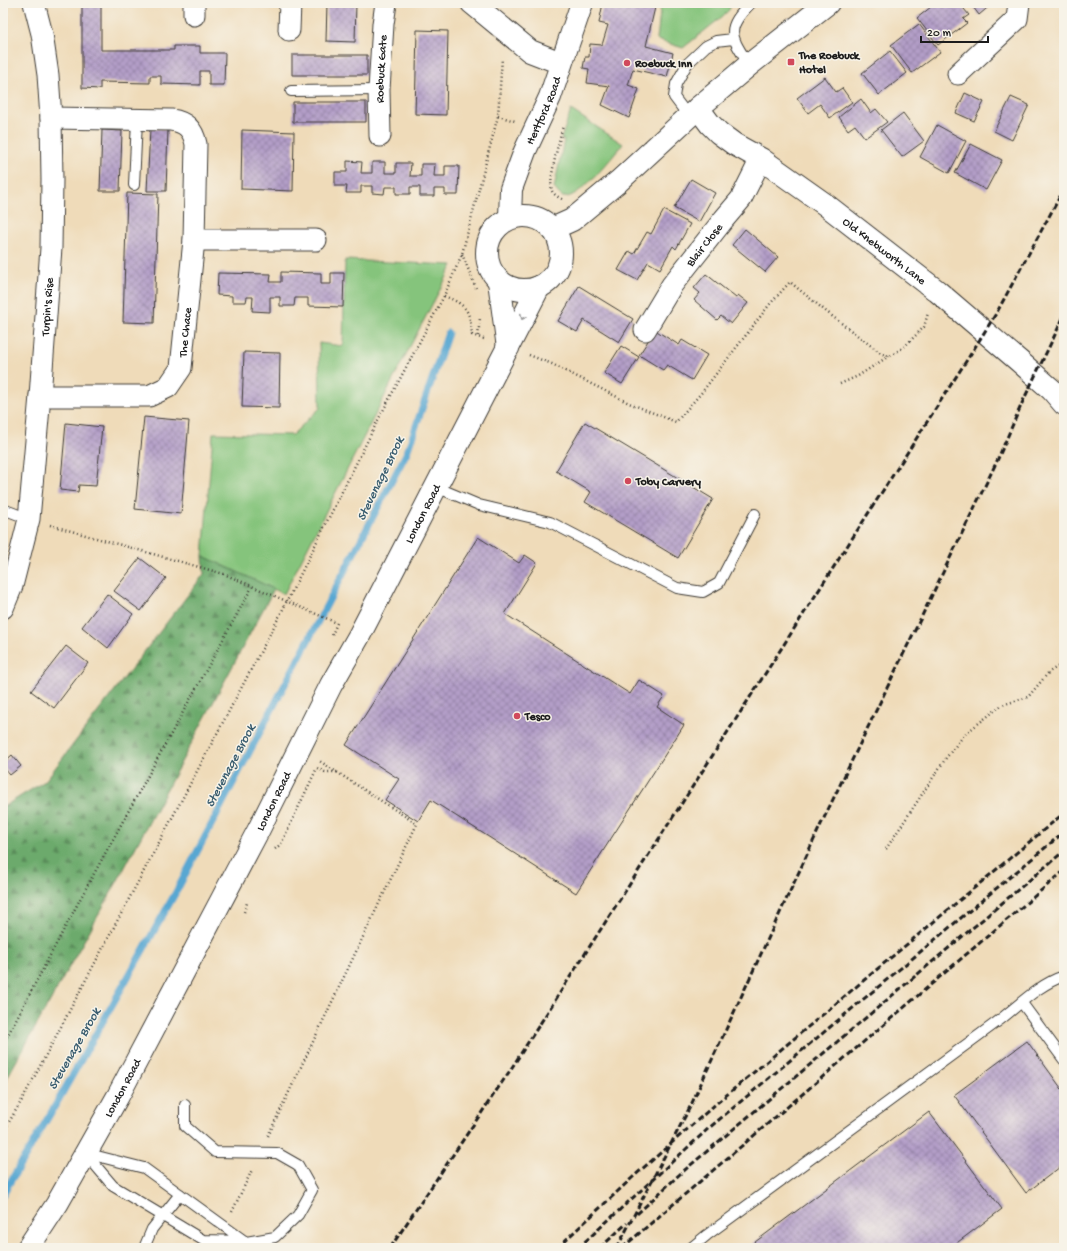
<svg xmlns="http://www.w3.org/2000/svg" width="1067" height="1251" viewBox="0 0 1067 1251" font-family="'Gochi Hand',sans-serif">
	<style>
		.green { fill: #85c47c; stroke: #50704c }
		.forest { fill: url(#forest-firs); stroke: #446344 }
		.lines { fill: none; stroke-linecap: round; stroke-linejoin: round }
		.stream { stroke: #58a7d2; stroke-width: 7 }
		.building { fill: url(#building-cross-hatch) }
		.service-casing { stroke: #3c3934; stroke-width: 12 }
		.minor-casing { stroke: #3c3934; stroke-width: 23 }
		.tertiary-casing { stroke: #3c3934; stroke-width: 24 }
		.secondary-casing { stroke: #3c3934; stroke-width: 24 }
		.path { stroke: #3c3934; stroke-width: 2.5; stroke-dasharray: 1 3; stroke-linecap: butt }
		.service { stroke: #fff; stroke-width: 10 }
		.minor { stroke: #fff; stroke-width: 21 }
		.tertiary { stroke: #fff; stroke-width: 22 }
		.secondary { stroke: #fff; stroke-width: 22 }
		.rail { stroke: #1c1c1c; stroke-width: 3; stroke-dasharray: 6 3; stroke-linecap: butt }
		.oneway { stroke: #999 }
		.poi-dot { fill: #d1495b; stroke: #f7f3e8; stroke-width: 1.5 }
		.labels { text-anchor: middle; stroke-width: 3; stroke-linejoin: round; paint-order: stroke }
		.poi-label { font-size: 12px; font-weight: bold; fill: #1c1c1c; stroke: #f7f3e8; text-anchor: start }
		.street-label { font-size: 12px; fill: #1c1c1c; stroke: #f7f3e8 }
		.water-label { font-size: 13px; font-style: italic; fill: #375b6e; stroke: #f7f3e8 }
	</style>
	<defs>
		<pattern id="forest-firs" width="22" height="20" patternUnits="userSpaceOnUse"><rect width="22" height="20" fill="#6caa6c"/><path d="M5 1l3.5 6h-7zM16 11l3.5 6h-7z" fill="#588a58"/></pattern>
		<pattern id="building-cross-hatch" width="8" height="8" patternUnits="userSpaceOnUse"><rect width="8" height="8" fill="#b39ec8"/><path d="M0 0l8 8M0 8l8-8" fill="none" stroke="#9180a2"/></pattern>
	</defs>
	<rect width="100%" height="100%" fill="#f7f3e8"/>
	<filter id="ink" filterUnits="userSpaceOnUse"><feTurbulence type="fractalNoise" baseFrequency=".025" numOctaves="2"/><feDisplacementMap in="SourceGraphic" scale="8" xChannelSelector="R" yChannelSelector="G"/><feConvolveMatrix kernelMatrix="1 2 1 2 8 2 1 2 1" color-interpolation-filters="sRGB"/></filter>
	<filter id="wash" filterUnits="userSpaceOnUse"><feTurbulence type="fractalNoise" baseFrequency=".012" numOctaves="4" result="noise"/><feDisplacementMap in="SourceGraphic" scale="16" xChannelSelector="R" yChannelSelector="G"/><feGaussianBlur stdDeviation="0.9" result="paint"/><feColorMatrix in="noise" values="0 0 0 0 0 0 0 0 0 0 0 0 0 0 0 0 0 1.4 0 .05"/><feComposite in="paint" operator="in"/></filter>
	<g filter="url(#wash)">
		<rect width="100%" height="100%" fill="#efdbb9"/>
		<path class="green" d="M661,3H732L729,10L723,16L683,48L657,40Z
			M571,110L623,144C614,155 578,201 563,197C559,195 557,191 554,188L564,140L561,139Z
			M345,260L453,265L404,358L284,594L203,556L213,433L292,435L320,408L319,343L343,346Z"/>
		<path class="forest" d="M203,556L274,589L117,882L3,1085V807L45,781L204,574Z"/>
		<g class="lines">
			<path class="stream" d="M3,1194L59,1099L176,892L407,452L448,333"/>
		</g>
		<g id="blocks">
			<path class="building" d="M82,3H101V50H174V46H200V53H225L224,85H209V71H200V85L161,84V76H150V83L100,82V89L82,88Z
				M327,3H356L355,42L326,41Z
				M603,3H656L646,46L673,53L667,77L633,69L628,85L639,89L629,118L602,105L609,86L587,83L589,69L583,68L585,57H589L590,44L602,45L608,25L599,23Z
				M936,3H959L969,15L963,19L967,23L938,45L917,18Z
				M970,3H993L979,15Z
				M919,24L940,52L912,73L891,45Z
				M417,30L448,31L446,115L415,114Z
				M890,51L907,73L879,95L862,73Z
				M292,55H367V75H292Z
				M825,77L836,92L842,88L852,102L830,118L820,104L808,113L797,98Z
				M965,93L984,102L974,121L956,113Z
				M1011,97L1029,105L1012,140L994,131Z
				M861,99L871,113L876,109L887,122L865,138L855,125L848,130L839,117Z
				M293,102H366V122H293Z
				M903,113L924,141L902,157L881,130Z
				M937,125L966,141L949,173L920,157Z
				M150,129H168L166,191H147Z
				M102,130L122,131L120,191H100Z
				M242,130L294,132L293,191L241,189Z
				M971,144L1002,160L986,190L955,173Z
				M347,161L362,162L361,173H372V162H385V173H396V163H411L410,176H421V164H435L434,176H445V166H459L458,195H445V189H434V196H420V187H410V194H396V187H385L384,194L372,193V186H361V193H346L347,186H335V172H347Z
				M691,179L715,193L699,222L674,208Z
				M127,193L158,194L154,323L123,322Z
				M664,210L690,224L676,249L673,246L660,269L648,262L637,280L618,270L629,251L634,254L647,232L651,234Z
				M745,229L778,257L765,272L732,245Z
				M281,272L321,273V284H331V273H344L343,307L308,306V298H295L294,306H280V297H270V312L252,311L253,297H247L246,302H232V296L217,295L218,273L271,274L270,282H281Z
				M706,274L736,298L738,295L748,303L731,324L721,316L717,320L694,300L700,293L694,288Z
				M579,286L633,319L619,342L584,320L577,332L558,321Z
				M655,330L679,345L682,340L707,355L692,380L667,365L663,370L639,355Z
				M621,346L639,357L622,384L604,373Z
				M244,352L280,353L279,408L242,407Z
				M144,417L189,421L181,514L135,509Z
				M585,422L713,499L678,558L585,502L591,492L556,471Z
				M66,423L102,427L96,486L79,485L78,492L60,490Z
				M478,537L519,563L525,555L537,563L505,614L630,694L639,680L664,696L657,707L684,725L576,893L431,800L418,821L385,800L399,779L346,745Z
				M140,558L166,578L141,611L114,591Z
				M107,594L133,614L108,648L82,627Z
				M66,646L88,663L54,708L31,691Z
				M12,755L21,766L10,775L3,767V763Z
				M1027,1041L1064,1092V1164L1026,1193L954,1095Z
				M929,1112L1002,1209L950,1248H747Z"/>
		</g>
	</g>
	<g filter="url(#ink)">
		<use href="#blocks" fill-opacity="0" stroke="#3c3934" stroke-width="1"/>
		<g class="lines">
			<g class="service-casing">
				<path id="service" d="M749,65C731,36 724,30 751,3
					M291,91L379,90
					M689,117L674,97L676,84L687,64L706,46L716,41L733,39
					M134,185L137,120
					M436,487L479,505L550,522L677,588L703,592L719,583L755,514
					M3,509L29,519
					M1022,1003L1064,1060
					M85,1153L144,1168L246,1242L275,1237L298,1215L312,1190L298,1165L277,1153L215,1152L185,1126V1105
					M85,1153L113,1186L203,1240L245,1241
					M144,1248L152,1229L180,1194
					M691,1248L707,1235L997,1022C1018,1006 1039,984 1064,976"/>
			</g>
			<g class="minor-casing">
				<g id="minor">
					<path d="M194,15V3"/>
					<path d="M289,30L290,3"/>
					<path d="M958,74L1017,19L1019,3"/>
					<path id="s1" d="M380,136L379,90L383,24L386,3"/>
					<path d="M194,240H316"/>
					<path id="s2" d="M645,330L672,285L724,219L741,199L761,159"/>
					<path id="s3" d="M40,396H149L168,387L181,368L194,240L196,144C193,129 186,122 171,120L51,118"/>
					<path id="s4" d="M3,608L12,586L29,519L40,396L51,248L52,180L51,118L48,75L42,34L34,3"/>
				</g>
			</g>
			<g class="tertiary-casing">
				<g id="tertiary">
					<path d="M472,3L530,51L561,63"/>
					<path id="s5" d="M698,108L710,124L719,133L734,144L761,159L826,205L937,291L1019,361L1052,390L1064,404"/>
					<path id="s6" d="M510,218L511,189L525,151L550,97L582,3"/>
				</g>
			</g>
			<g class="secondary-casing">
				<g id="secondary">
					<circle cx="524" cy="253" r="37"/>
					<path d="M552,229L572,220L619,181L698,108L749,65L828,3"/>
					<path d="M499,281L508,348"/>
					<path id="s7" d="M28,1248L57,1204L118,1096L259,829L331,685L359,636L539,287"/>
				</g>
			</g>
			<path class="path" d="M498,116L515,121
				M562,199C558,197 554,195 552,191C548,181 560,137 563,126
				M462,254L476,288
				M444,296C468,305 470,312 472,335L484,339
				M478,336L480,318
				M529,355L552,364L629,403L676,422L702,392L770,304L790,282L828,313L882,354L890,356L904,347L924,327L928,313
				M840,384L858,376L889,356
				M50,525L224,574L337,623L332,635
				M275,849L281,844L317,768L325,772H337
				M886,849L946,758L965,734L1002,705L1028,697L1049,672L1064,663
				M244,912L247,903
				M3,1044L85,890L252,587
				M3,1132L22,1100L279,617L377,422L444,296L462,254L498,116L502,58
				M268,1136L417,824L318,760
				M232,1212L252,1170"/>
			<use href="#service" class="service"/>
			<use href="#minor" class="minor"/>
			<use href="#tertiary" class="tertiary"/>
			<use href="#secondary" class="secondary"/>
			<path class="rail" d="M637,1214L680,1174L1064,851
				M390,1248L509,1072L972,352L997,312L1064,189
				M557,1248L632,1178L717,1103L1064,813
				M578,1248L709,1128L1064,832
				M600,1248L627,1223
				M617,1248L691,1105L823,820L997,461L1023,401L1064,316
				M622,1248L1064,871"/>
		</g>
		<defs><path id="oneway-chevron" d="M-2-3.5L2.5 0L-2 3.5" fill="none" stroke-width="1.6" stroke-linecap="round" stroke-linejoin="round"/></defs>
		<use class="oneway" href="#oneway-chevron" transform="translate(523 317) rotate(117)"/>
	</g>
	<g class="poi-dot">
		<rect x="787" y="58" width="8" height="8" rx="2"/>
		<circle cx="627" cy="63" r="4"/>
		<circle cx="628" cy="481" r="4"/>
		<circle cx="517" cy="716" r="4"/>
	</g>
	<g class="labels">
		<g class="poi-label">
			<text x="799" y="59">The Roebuck<tspan x="799" dy="14">Hotel</tspan></text>
			<text x="635" y="67">Roebuck Inn</text>
			<text x="636" y="485">Toby Carvery</text>
			<text x="525" y="720">Tesco</text>
		</g>
		<g class="street-label">
			<text dy="4" stroke="none"><textPath href="#s1" startOffset="67">Roebuck Gate</textPath></text>
			<text dy="4" stroke="none"><textPath href="#s6" startOffset="114">Hertford Road</textPath></text>
			<text dy="4" stroke="none"><textPath href="#s2" startOffset="104">Blair Close</textPath></text>
			<text dy="4" stroke="none"><textPath href="#s5" startOffset="236">Old Knebworth Lane</textPath></text>
			<text dy="4" stroke="none"><textPath href="#s4" startOffset="306">Turpin's Rise</textPath></text>
			<text dy="4" stroke="none"><textPath href="#s3" startOffset="189">The Chace</textPath></text>
			<text dy="4" stroke="none"><textPath href="#s7" startOffset="834">London Road</textPath></text>
			<text dy="4" stroke="none"><textPath href="#s7" startOffset="510">London Road</textPath></text>
			<text dy="4" stroke="none"><textPath href="#s7" startOffset="186">London Road</textPath></text>
		</g>
		<g class="water-label">
			<text transform="translate(379 478) rotate(-64)" y="5">Stevenage Brook</text>
			<text transform="translate(229 765) rotate(-62)" y="5">Stevenage Brook</text>
			<text transform="translate(73 1048) rotate(-60)" y="5">Stevenage Brook</text>
		</g>
	</g>
	<rect width="1067" height="1251" fill="none" stroke="#f7f3e8" stroke-width="16"/>
	<path d="M921 36v6h67v-6" fill="none" stroke="#1c1c1c" stroke-width="2"/>
	<text x="927" y="36" font-size="12" fill="#1c1c1c" stroke="#f7f3e8" stroke-width="3" paint-order="stroke">20 m</text>
</svg>
